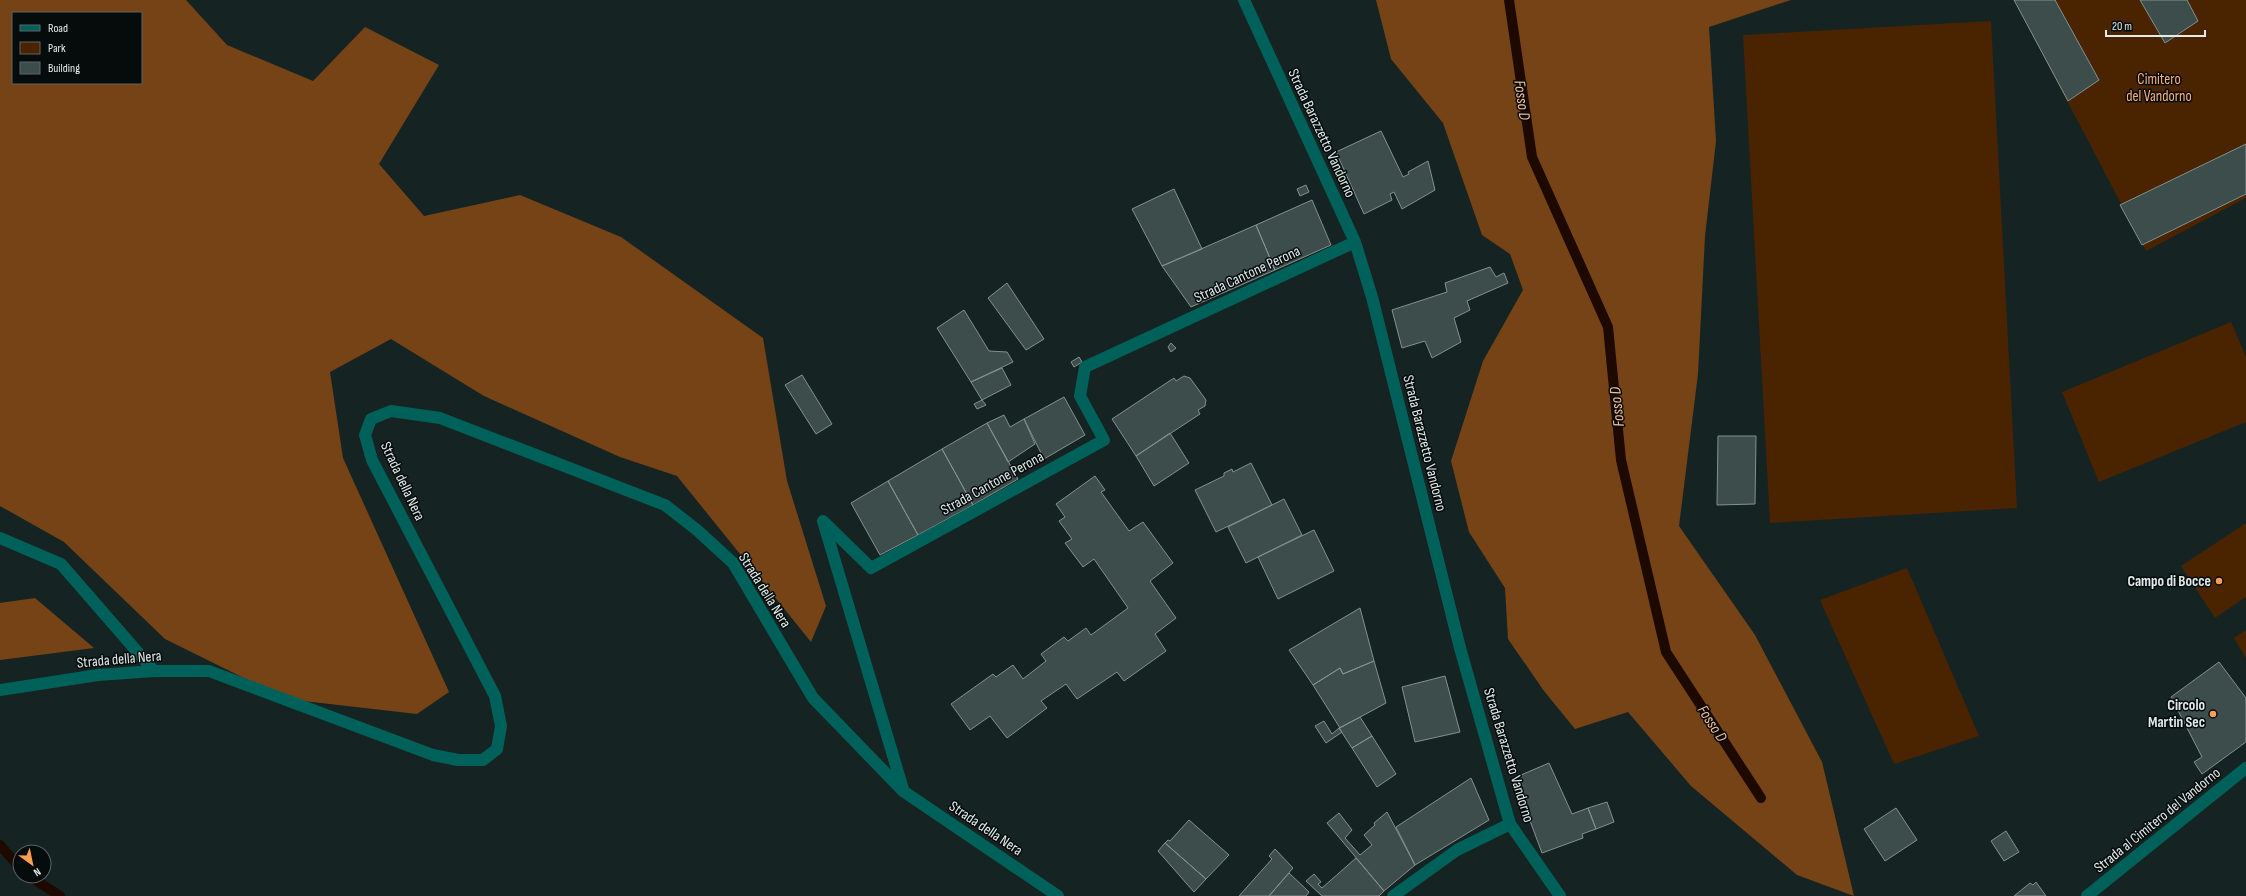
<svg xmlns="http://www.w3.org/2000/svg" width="2246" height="896" viewBox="0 0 2246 896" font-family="'Sofia Sans Condensed',sans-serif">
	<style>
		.green { fill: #4a2300 }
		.forest { fill: #764316; fill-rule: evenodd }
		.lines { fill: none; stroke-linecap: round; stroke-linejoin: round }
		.stream { stroke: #1d0900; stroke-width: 10 }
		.building { fill: #3d4d4b; stroke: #819290 }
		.minor { stroke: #00615b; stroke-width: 12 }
		.poi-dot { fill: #fc9e52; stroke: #060b0b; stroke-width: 1.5 }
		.labels { text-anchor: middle; stroke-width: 3; stroke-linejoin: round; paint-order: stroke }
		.park-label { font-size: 15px; fill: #feb279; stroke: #060b0b }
		.street-label { font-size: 15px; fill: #e2eceb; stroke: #060b0b }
		.poi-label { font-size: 15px; font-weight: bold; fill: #e2eceb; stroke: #060b0b; text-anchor: end }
		.water-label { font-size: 16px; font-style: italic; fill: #f7be94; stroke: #060b0b }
	</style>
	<rect width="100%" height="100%" fill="#152422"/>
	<path class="green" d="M2014,0H2246V198L2146,251Z
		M1991,21L2017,508L1770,523L1743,35Z
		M2231,322L2246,357V422L2099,482L2062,392Z
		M2246,523V597L2215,618L2181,566Z
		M1907,568L1979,736L1894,764L1820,600Z
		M2246,630V658L2234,638Z"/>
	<path class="forest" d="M0,0H186L227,45L313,81L365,27L439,65L379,164L424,216L520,195L621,237L763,338L787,481L826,606L811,642L677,476L620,457L484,396L391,339L330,372L343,458L449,692L417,714L286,699L165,639L64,542L0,506ZM13,13H141V83H13Z
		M1376,0H1791L1709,27L1716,141L1705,236L1698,374L1679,526L1755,635L1822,762L1854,896L1797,875L1691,786L1628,712L1575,729L1544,691L1508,639L1505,588L1469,532L1451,461L1483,361L1523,290L1510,254L1482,235L1443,123L1391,59Z
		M35,598L94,648L0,660V603Z"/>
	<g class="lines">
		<path class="stream" d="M1509,0L1532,157L1608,327L1621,460L1666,652L1761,798
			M0,845L20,868
			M29,876L60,896"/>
	</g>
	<path class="building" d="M2014,0H2055L2099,80L2068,101Z
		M2140,0H2187L2198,21L2165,43Z
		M1381,131L1403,177L1409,174L1408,172L1428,161L1435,190L1402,209L1394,192L1390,194L1392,200L1364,214L1336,152Z
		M2246,144V194L2142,245L2120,205Z
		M1306,185L1309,192L1300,196L1297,189Z
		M1174,189L1202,249L1162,266L1132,209Z
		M1312,200L1331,245L1275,270L1256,225Z
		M1256,225L1275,270L1191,307L1162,266Z
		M1490,267L1496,277L1504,273L1508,283L1467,301L1470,310L1454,318L1461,342L1432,358L1425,341L1402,348L1392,310L1447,292L1445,283Z
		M1007,283L1044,339L1026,350L988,298Z
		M964,310L989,351L1007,352L1013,362L971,382L937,328Z
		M1171,343L1176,348L1171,352L1168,347Z
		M1079,357L1082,362L1074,367L1071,362Z
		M1002,368L1011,385L982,400L971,382Z
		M802,375L832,424L816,434L785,385Z
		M1184,376L1190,378L1206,400L1205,406L1198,410L1200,414L1136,456L1112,419L1174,378L1176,381Z
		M1064,397L1085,435L1044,459L1024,419Z
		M982,400L986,405L977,409L974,404Z
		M1004,415L1010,427L1024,419L1035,444L1008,462L987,423Z
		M987,423L1018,479L973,505L942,449Z
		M1170,433L1189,463L1154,486L1136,456Z
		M1718,436H1756L1755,504L1717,505Z
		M942,449L973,505L918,535L888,481Z
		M1251,463L1272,505L1216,532L1195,490L1224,476V473L1232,469L1233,472Z
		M1095,476L1105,490L1101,492L1129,531L1143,522L1173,563L1150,581L1176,618L1155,634L1166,651L1124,681L1117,672L1077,699L1066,684L1041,701L1047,708L1007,738L990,716L970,730L951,704L993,674L996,677L1013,665L1023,679L1046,661L1041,654L1064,637L1068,641L1086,628L1091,635L1128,608L1094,559L1083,567L1065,543L1072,539L1059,521L1065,517L1056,504Z
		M888,481L918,535L880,555L851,503Z
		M1284,499L1302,535L1246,563L1228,527Z
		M1314,530L1334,571L1278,599L1258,557Z
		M1360,608L1374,661L1343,674L1340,668L1313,685L1289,650Z
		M1374,661L1386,703L1340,728L1313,685L1340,668L1343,674Z
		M2219,662L2246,698V742L2202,774L2194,762L2202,757L2171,697Z
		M1445,676L1460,732L1415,742L1402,687Z
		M1360,717L1372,736L1352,748L1339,728Z
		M1324,721L1332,734L1339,728L1342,732L1326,743L1315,726Z
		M1372,736L1396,774L1377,787L1352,748Z
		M1549,763L1572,814L1588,808L1596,829L1582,834L1583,838L1542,853L1514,778Z
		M1471,778L1489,820L1415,865L1396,827Z
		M1607,802L1614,822L1596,829L1588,808Z
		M1896,808L1917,840L1885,861L1864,829Z
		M1387,812L1415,865L1384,891L1327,823L1339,813L1352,830L1345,838L1360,855L1372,845L1364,835L1375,825L1374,823Z
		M1189,820L1229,855L1206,879L1165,843L1168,840L1170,841Z
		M2006,831L2019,852L2004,861L1991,841Z
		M1165,843L1206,879L1194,892L1158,851Z
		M1275,849L1293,868L1269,896H1239L1272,859L1269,856Z
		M1356,858L1384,891L1379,896H1322L1306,881L1314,874L1321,882L1318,884L1322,888Z
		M1289,873L1309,892L1306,896H1269Z
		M2036,882L2046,896H2014L2030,883L2033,885Z"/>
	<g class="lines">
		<path class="minor" d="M1244,0L1355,242L1372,297L1460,648L1510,824L1560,896
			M0,538L61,564L154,671
			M0,690L98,675L154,671H209L433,755L458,760H483L497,749L501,726L495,696L372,460L365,435L371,419L391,411L440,418L665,505L697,530L733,563L813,698L903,791L1058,896
			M903,789L823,521L871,568L1104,440L1080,396L1085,367L1355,242
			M1393,896L1457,850L1510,824
			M2087,896L2246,768"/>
	</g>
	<g class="poi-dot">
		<circle cx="2219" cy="581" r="4"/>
		<circle cx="2213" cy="714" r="4"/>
	</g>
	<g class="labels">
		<g class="park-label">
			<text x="2159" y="84">Cimitero<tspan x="2159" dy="17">del Vandorno</tspan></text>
		</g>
		<g class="street-label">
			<text transform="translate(1322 133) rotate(65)" y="5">Strada Barazzetto Vandorno</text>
			<text transform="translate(1247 274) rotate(-25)" y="5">Strada Cantone Perona</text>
			<text transform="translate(1425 443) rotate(76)" y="5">Strada Barazzetto Vandorno</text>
			<text transform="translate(403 481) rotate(65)" y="5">Strada della Nera</text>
			<text transform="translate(992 483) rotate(-29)" y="5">Strada Cantone Perona</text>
			<text transform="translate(765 590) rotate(58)" y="5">Strada della Nera</text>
			<text transform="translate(119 659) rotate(-5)" y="5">Strada della Nera</text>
			<text transform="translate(1509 755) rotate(73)" y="5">Strada Barazzetto Vandorno</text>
			<text transform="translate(2157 820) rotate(-39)" y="5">Strada al Cimitero del Vandorno</text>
			<text transform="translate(986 828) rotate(34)" y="5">Strada della Nera</text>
		</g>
		<g class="poi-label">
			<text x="2211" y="586">Campo di Bocce</text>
			<text x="2205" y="710">Circolo<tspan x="2205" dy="17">Martin Sec</tspan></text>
		</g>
		<g class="water-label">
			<text transform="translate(1523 100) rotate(82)" y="6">Fosso D</text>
			<text transform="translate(1616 407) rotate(-96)" y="6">Fosso D</text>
			<text transform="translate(1713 723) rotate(57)" y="6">Fosso D</text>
		</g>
	</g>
	<rect x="12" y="12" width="130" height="72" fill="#060b0b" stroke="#5e6565"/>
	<rect x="20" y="25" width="20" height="6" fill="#00615b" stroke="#5e6565"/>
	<text x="48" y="32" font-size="12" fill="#e2eceb">Road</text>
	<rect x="20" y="42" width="20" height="12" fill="#4a2300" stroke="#5e6565"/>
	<text x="48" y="52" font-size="12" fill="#e2eceb">Park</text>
	<rect x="20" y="62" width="20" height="12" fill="#3d4d4b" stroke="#5e6565"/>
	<text x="48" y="72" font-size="12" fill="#e2eceb">Building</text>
	<g transform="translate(32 864) rotate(147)"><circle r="19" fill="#060b0b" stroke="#5e6565"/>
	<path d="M0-3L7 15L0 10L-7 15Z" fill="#fc9e52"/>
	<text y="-6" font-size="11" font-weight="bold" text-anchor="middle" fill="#e2eceb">N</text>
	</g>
	<path d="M2106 30v6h99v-6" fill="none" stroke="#e2eceb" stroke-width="2"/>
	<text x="2112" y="30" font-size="12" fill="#e2eceb" stroke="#060b0b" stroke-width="3" paint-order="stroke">20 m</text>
</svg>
